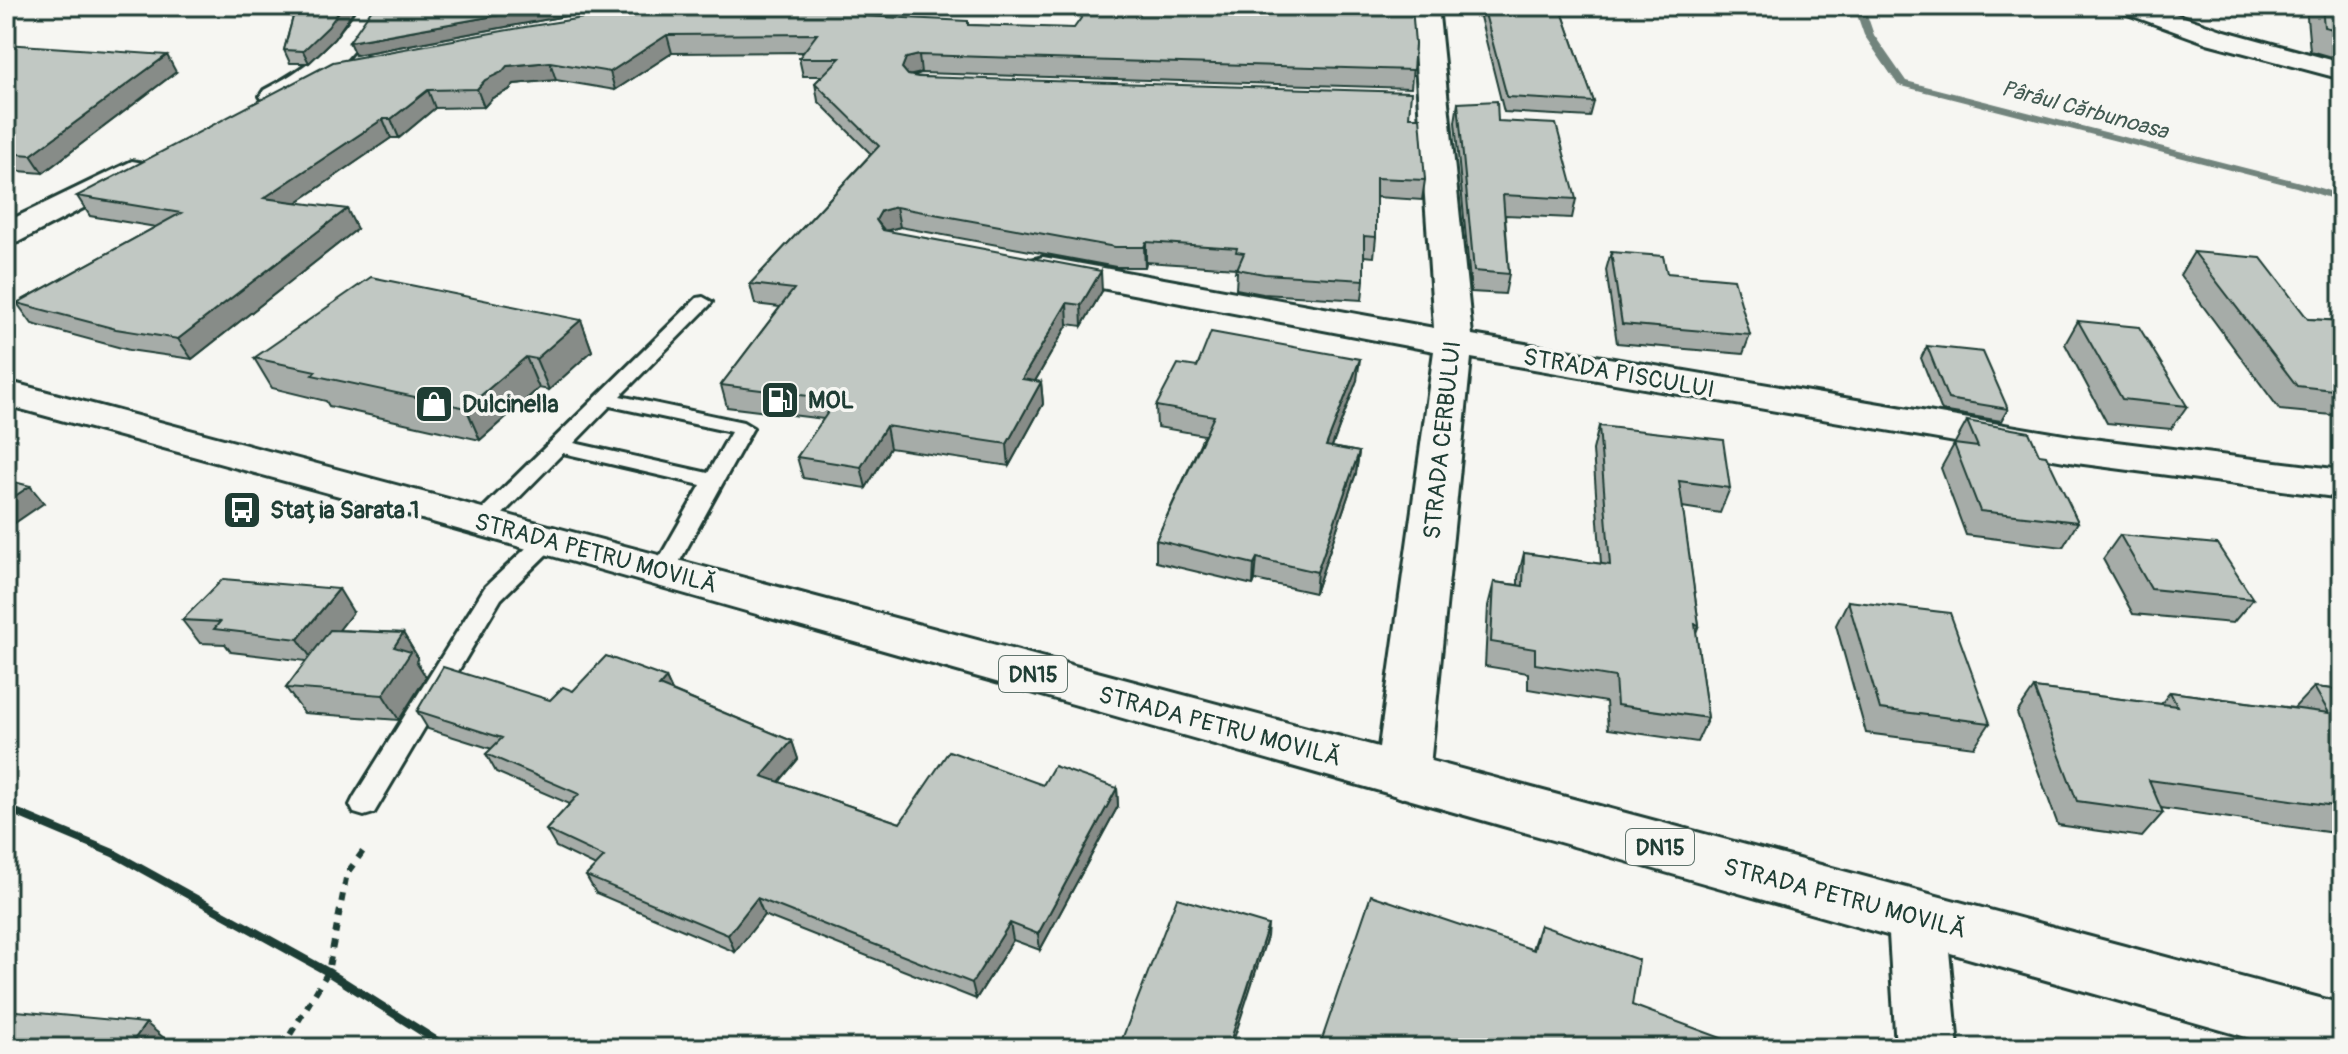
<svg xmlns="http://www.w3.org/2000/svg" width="2348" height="1054" viewBox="0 0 2348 1054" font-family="Pangolin,sans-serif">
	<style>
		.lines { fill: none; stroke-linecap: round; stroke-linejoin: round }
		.stream { fill: #72847d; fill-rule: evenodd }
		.service-casing { stroke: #1f3d34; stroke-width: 6 }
		.minor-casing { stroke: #1f3d34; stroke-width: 6 }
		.primary-casing { stroke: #1f3d34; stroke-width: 6 }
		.path { stroke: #1f3d34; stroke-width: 6; stroke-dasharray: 8 8; stroke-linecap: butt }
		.service { fill: #f6f6f2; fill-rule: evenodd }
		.minor { fill: #f6f6f2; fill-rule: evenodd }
		.primary { fill: #f6f6f2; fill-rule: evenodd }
		.rail { stroke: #1f3d34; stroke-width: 8 }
		.wall { fill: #a6aca8; stroke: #1f3d34; stroke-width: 2 }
		.shaded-wall { fill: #878c88; stroke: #1f3d34; stroke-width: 2 }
		.building { fill: #c1c8c3; stroke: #1f3d34; stroke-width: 2 }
		.labels { text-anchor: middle; stroke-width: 7; stroke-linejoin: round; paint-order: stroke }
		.far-water-label { font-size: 22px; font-style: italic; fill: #425a52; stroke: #f6f6f2 }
		.shield { fill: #f6f6f2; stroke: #60746d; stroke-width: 2 }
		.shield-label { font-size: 22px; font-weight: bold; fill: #1f3d34 }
		.street-label { font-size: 24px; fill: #1f3d34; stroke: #f6f6f2 }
		.poi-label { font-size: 24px; font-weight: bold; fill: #1f3d34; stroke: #f6f6f2; text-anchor: start }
	</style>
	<rect width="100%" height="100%" fill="#f6f6f2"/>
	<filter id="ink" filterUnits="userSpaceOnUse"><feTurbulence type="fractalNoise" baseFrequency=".0125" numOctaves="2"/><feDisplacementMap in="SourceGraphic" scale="16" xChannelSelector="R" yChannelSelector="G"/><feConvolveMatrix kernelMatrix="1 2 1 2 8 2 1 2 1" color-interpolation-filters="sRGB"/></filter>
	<g filter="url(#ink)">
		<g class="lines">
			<path class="stream" d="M1854,6H1864L1874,35L1906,81L2304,183L2342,195V202L2296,187L1898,85L1864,35Z"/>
			<g class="service-casing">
				<path id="service" d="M703,297L712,302L709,306L620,396L743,422L753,428L671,577H655L652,571L701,485L563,453L490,527H474L471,522L474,517L697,298ZM610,406L731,432L708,473L574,443Z
					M548,532L556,535L559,540L556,545L501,599L374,813L364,816L354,813L350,805L354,797L485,587L540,535Z"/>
			</g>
			<g class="minor-casing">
				<path id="minor" d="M359,6H385C365,40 309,113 264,102L260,96L264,90C305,69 335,46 359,6Z
					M1412,6H1438L1472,335L2076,437L2342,470V498L2076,463L1471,358L1429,776L1421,791L1402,798L1383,791L1375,776L1434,351L1043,277L1031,274L1026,267L1031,260L1043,257L1434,328Z
					M2115,6H2152L2225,31L2342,63V79L2207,43L2119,11Z
					M132,161L143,163L148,170L143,177L18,242L6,245V222Z
					M1917,892L1938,899L1946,918L1958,1048H1896L1888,918L1896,899Z"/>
			</g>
			<g class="primary-casing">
				<path id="primary" d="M6,381L2342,1004V1048H2285L376,506L6,405Z"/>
			</g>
			<path class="path" d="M282,1048L328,972L347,873L367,846"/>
			<use href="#service" class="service"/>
			<use href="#minor" class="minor"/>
			<use href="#primary" class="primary"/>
			<path class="rail" d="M6,808L113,853L328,972L448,1048"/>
		</g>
		<path class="wall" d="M296,6H357L334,39L309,63H290L284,50Z
			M374,6H868L867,17L969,25L1415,44L1411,88L921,73L912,76L1409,117L1425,180L1422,200L1376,197V237L1374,257L1364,256V280L1362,300L1263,294L1236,289L1237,272H1235L1236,268L1146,262L1145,267H1116L900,227L887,231L1102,291L1082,326L1068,324L1035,381L1041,382L1043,404L1009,466L890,448L866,488L803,478L797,457L824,419L727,407L721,385L780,307L755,304L750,284L871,154L818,101L815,83L822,76H803L799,58L804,52L672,53L615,90L556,80L514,84L509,90L492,98L484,107L435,108L399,138H391L296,203L357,229L192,359L129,350L32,324L17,303L156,227L90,216L77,196L647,8L576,14L355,55Z
			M1478,6H1560L1594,102L1590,117L1504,112L1478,9Z
			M2306,6H2342V60L2310,51Z
			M6,44L176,72L43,173L6,170Z
			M1458,103L1498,121L1576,199L1572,218L1505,215L1509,274L1505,294L1471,292L1455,122Z
			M1611,252L1667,273L1750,335L1743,354L1617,343L1606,270Z
			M2194,252L2308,319L2342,321V416L2280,410L2180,275Z
			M581,320L592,351L549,390L539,388L480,440L329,406L326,401L272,388L254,358Z
			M2078,321L2187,406L2171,429L2107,423L2065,344Z
			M1927,346L2008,409L2001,421L1942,411L1921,358Z
			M1197,367L1357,380L1332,447L1359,452L1356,473L1315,593L1255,580L1253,585L1156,562V540L1204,435L1157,427L1156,406Z
			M1967,421L2039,454L2078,522L2063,547L1966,535L1941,468Z
			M1599,426L1730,488L1720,513L1682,507L1699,625L1696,633L1708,718L1697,742L1608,729L1606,702L1528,689V673L1485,666L1488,606L1494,582L1518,585V577L1524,553L1601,564L1593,450Z
			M2120,535L2253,599L2233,623L2133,614L2103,559Z
			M1848,601L1990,723L1974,747L1866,733L1836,625Z
			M353,612L339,630L403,633L418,658L416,661L426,677L399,720L304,713L286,688L306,661L231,652L225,644L200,643L182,620Z
			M666,678L672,691L792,741L798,759L779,782L900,823L1043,785L1117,788L1118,806L1040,950L1013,940L976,999L764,915L735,952L596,893L586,876L596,866L556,847L546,830L570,804L496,772L486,754L492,749L428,729L417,711L550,700L573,691Z
			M2314,687L2342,690L2341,834L2161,808L2163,813L2142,837L2058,825L2017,713L2034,688L2161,704L2170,692L2294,708Z
			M1540,925L1632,1005L1319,1048L1532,949Z"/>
		<path class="shaded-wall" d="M343,6H357L334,39L309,63L303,51Z
			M550,6H669L576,14L355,55L349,42Z
			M864,6H868L866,34L863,16Z
			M667,35L672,53L615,90L610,72Z
			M167,55L176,72L43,173L31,155Z
			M919,55L921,73L908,76L902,68L906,58Z
			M550,62L556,80L514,84L509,90L492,98L484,107L477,89L485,80L507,66Z
			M428,90L435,108L399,138L391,119Z
			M383,119L391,138L274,218L264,198Z
			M896,207L900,227L885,231L876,220L881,211Z
			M347,209L357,229L192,359L178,339Z
			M1146,242V262L1145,267L1144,247Z
			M1101,271L1102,291L1082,326L1081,305Z
			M1067,303L1068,324L1024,400L1022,379Z
			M581,320L592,351L549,390L536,359Z
			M526,357L539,388L480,440L466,408Z
			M1360,359L1357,380L1324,467L1326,446Z
			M1041,382L1043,404L1009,466L1007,444Z
			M886,426L890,448L866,488L861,467Z
			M1359,452L1356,473L1315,593L1317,572Z
			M30,486L44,503L6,529V502Z
			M1257,558L1255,580L1253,585L1254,564Z
			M339,589L353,612L314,662L298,639Z
			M403,633L418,658L416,661L426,677L399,720L383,695L394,647Z
			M666,678L674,695L659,686Z
			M792,741L798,759L769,794L762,776Z
			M1117,788L1118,806L1040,950L1038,934Z
			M757,898L764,915L735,952L728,935Z
			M1010,923L1013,940L976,999L972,983Z
			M1268,925L1267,937L1231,1048H1228Z
			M146,1023L171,1044L168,1048H128Z"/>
		<path class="building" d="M296,6H343L328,27L303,51L284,50Z
			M374,6H550L349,42Z
			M659,6H864L863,16L968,21V25L1074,28L1084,14H1089L1094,6L1178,7L1179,6H1412L1415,44L1413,70L919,55L906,58L902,68L908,75L918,77L1411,92L1409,117H1420L1425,180L1376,178V237L1364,236V280L1264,274L1237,269L1244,253L1236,252L1237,248L1146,242L1144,247H1115L896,207L881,211L876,220L883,230L1101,271L1081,305L1067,303L1022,379L1041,382L1007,444L886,426L861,467L797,457L833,405L820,403L824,398L721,385L794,289L750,284L879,146L815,83L840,58H799L817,34L667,35L610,72L550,62L507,66L502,72L485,80L477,89L428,90L391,119H383L264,198L347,209L178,339L116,329L17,303L181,213L77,196L333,62L525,27Z
			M1483,6H1560L1594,102L1507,97Z
			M2322,6H2342V31L2324,27Z
			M6,44L167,55L31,155L6,153Z
			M1497,101L1498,121L1556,124L1576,199L1503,195L1509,274L1474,271L1458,103Z
			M1611,252L1663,256L1667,273L1734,279L1750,335L1622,324Z
			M2194,252L2261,258L2308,319L2342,321V391L2297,386Z
			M371,277L581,320L536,359L526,357L466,408L312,375L316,371L254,358Z
			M2078,321L2139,327L2187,406L2122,399Z
			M1211,332L1360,359L1326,446L1359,452L1317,572L1257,558L1254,564L1156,540L1214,416L1156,406L1178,364L1197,367Z
			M1927,346L1983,352L2008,409L1948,399Z
			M1967,421L2029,432L2039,454L2046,455L2078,522L1980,511L1954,444L1978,447Z
			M1599,426L1723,440L1730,488L1679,481L1699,625L1695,624L1708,718L1617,705L1615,677L1535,664V649L1491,642L1494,582L1523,586L1524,553L1610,565Z
			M6,480L30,486L6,502Z
			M2120,535L2217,544L2253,599L2151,589Z
			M223,579L339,589L298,639L214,629L220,622L182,620Z
			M1848,601L1950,613L1990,723L1880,709Z
			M330,630L403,633L394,647L411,652L383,695L286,688Z
			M606,656L666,678L659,686L792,741L762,776L900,823L949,751L1043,785L1054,766L1117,788L1038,934L1010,923L972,983L757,898L728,935L586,876L604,857L546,830L579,794L486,754L502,738L417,711L443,667L550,700L563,687L573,691Z
			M2314,687L2342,690V807L2149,780L2163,813L2077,801L2034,688L2177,706L2170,692L2329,713Z
			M1371,895L1534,950L1540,925L1639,960L1632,1005L1748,1048H1319Z
			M1177,898L1268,925L1228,1048H1124L1119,1047Z
			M6,1010L146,1023L128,1048H6Z"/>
	</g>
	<defs>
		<g id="fuel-square" transform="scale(2)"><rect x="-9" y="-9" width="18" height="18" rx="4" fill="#1f3d34" stroke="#f6f6f2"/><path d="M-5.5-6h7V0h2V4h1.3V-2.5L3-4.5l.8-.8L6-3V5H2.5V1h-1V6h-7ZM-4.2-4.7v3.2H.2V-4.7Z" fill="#fff"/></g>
		<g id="shop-square" transform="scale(2)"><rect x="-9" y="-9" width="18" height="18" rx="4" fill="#1f3d34" stroke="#f6f6f2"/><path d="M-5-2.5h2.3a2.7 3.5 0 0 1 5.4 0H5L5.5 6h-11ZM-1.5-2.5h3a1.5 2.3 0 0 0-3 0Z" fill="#fff"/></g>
		<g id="bus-square" transform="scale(2)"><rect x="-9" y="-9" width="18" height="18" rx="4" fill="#1f3d34" stroke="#f6f6f2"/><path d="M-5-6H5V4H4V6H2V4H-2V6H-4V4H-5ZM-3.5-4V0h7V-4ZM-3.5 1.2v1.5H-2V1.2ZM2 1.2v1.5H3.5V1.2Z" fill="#fff"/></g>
	</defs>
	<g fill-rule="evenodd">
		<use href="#fuel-square" x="780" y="400"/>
		<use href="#shop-square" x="434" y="404"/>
		<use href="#bus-square" x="242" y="510"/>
	</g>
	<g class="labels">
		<g class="far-water-label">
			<text transform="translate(2085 109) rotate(15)" y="8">Pârâul Cărbunoasa</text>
		</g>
		<g class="shield">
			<rect x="999" y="656" width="68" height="36" rx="6"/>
			<rect x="1626" y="829" width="68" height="36" rx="6"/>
		</g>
		<g class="shield-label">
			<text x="1033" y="682">DN15</text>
			<text x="1660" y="855">DN15</text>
		</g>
		<g class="street-label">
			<text transform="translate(1619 373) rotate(10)" y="8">STRADA PISCULUI</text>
			<text transform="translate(1442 440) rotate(-84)" y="8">STRADA CERBULUI</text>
			<text transform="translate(596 553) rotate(15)" y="8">STRADA PETRU MOVILĂ</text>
			<text transform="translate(1220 726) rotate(15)" y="8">STRADA PETRU MOVILĂ</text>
			<text transform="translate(1845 898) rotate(15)" y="8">STRADA PETRU MOVILĂ</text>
		</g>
		<g class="poi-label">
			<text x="808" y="408">MOL</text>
			<text x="462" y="412">Dulcinella</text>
			<text x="270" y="518">Stația Sarata 1</text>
		</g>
	</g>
	<rect width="2348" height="1054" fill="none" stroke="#f6f6f2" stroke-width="32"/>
	<rect x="16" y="16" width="2316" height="1022" fill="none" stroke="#1f3d34" stroke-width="3" filter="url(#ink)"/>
</svg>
